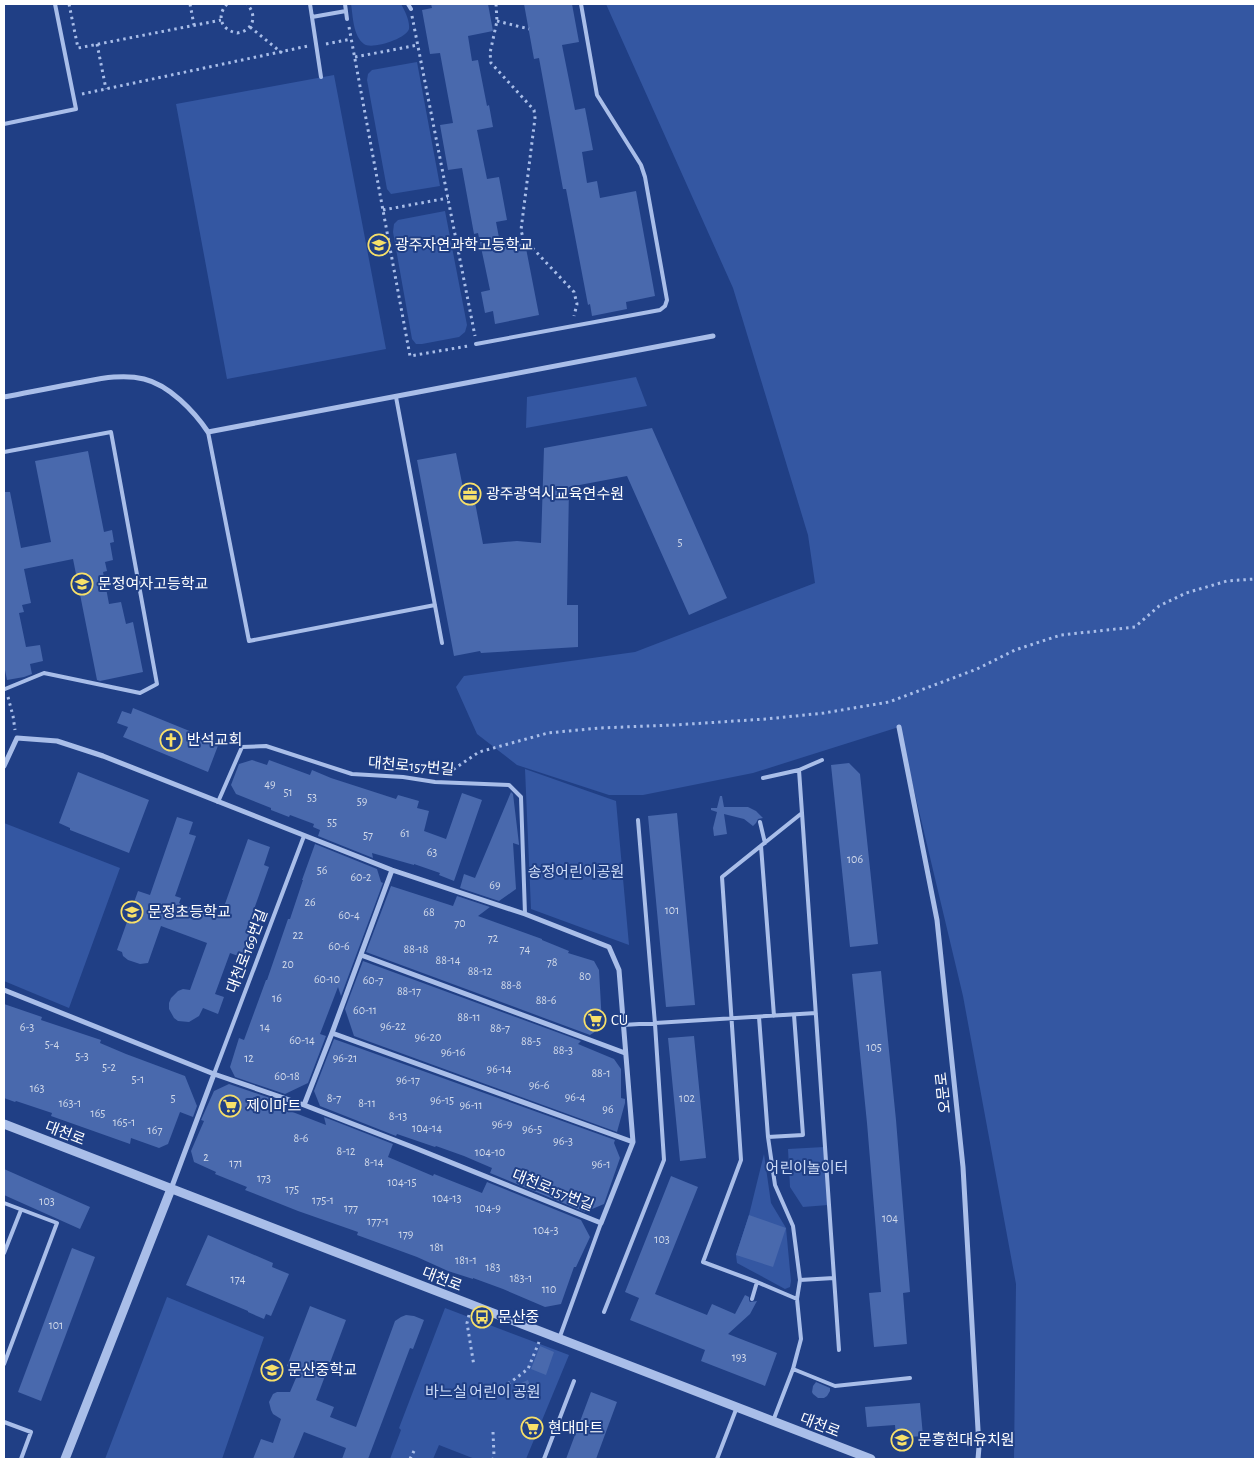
<svg xmlns="http://www.w3.org/2000/svg" width="1259" height="1463" viewBox="0 0 1259 1463" font-family="'Alegreya Sans','Noto Sans KR',sans-serif">
	<style>
		.green { fill: #3457a2 }
		.building { fill: #4969ad }
		.lines { fill: none; stroke-linecap: round; stroke-linejoin: round }
		.path { stroke: #a9bee9; stroke-width: 3; stroke-dasharray: 2.5 4; stroke-linecap: butt }
		.service { stroke: #a9bee9; stroke-width: 4 }
		.minor { stroke: #a9bee9; stroke-width: 5 }
		.tertiary { stroke: #a9bee9; stroke-width: 9 }
		.labels { text-anchor: middle; stroke-width: 4; stroke-linejoin: round; paint-order: stroke }
		.number-label { font-size: 12px; fill: #d2daea }
		.poi-label { font-size: 15px; fill: #fff; stroke: #203f85; text-anchor: start }
		.street-label { font-size: 15px; fill: #fff; stroke: #203f85 }
		.park-label { font-size: 15px; fill: #cddbf7; stroke: #203f85 }
	</style>
	<rect width="100%" height="100%" fill="#203f85"/>
	<path class="green" d="M351,4H401C405,11 410,21 409,29C406,39 371,50 364,44C353,36 353,16 351,4Z
		M606,4H1255V1459H1014L1016,1284L963,996L899,727L753,773L643,795H609L517,765L477,734L456,687L464,676L635,652L815,583L808,535L733,288Z
		M417,62L440,186L391,194L387,189L367,80L368,74L372,70Z
		M334,75L386,349L227,379L176,104Z
		M445,211L467,325L465,332L459,337L422,344H416L412,339L393,232L394,224L398,220Z
		M636,377L647,406L526,428L527,397Z
		M525,769L616,801L629,945L531,909Z
		M4,823L120,868L69,1008L4,981Z
		M824,1147L828,1205L803,1207L790,1187L788,1149Z
		M764,1154L771,1203L786,1228L791,1281L790,1287L785,1289L737,1263L736,1255L749,1215Z
		M167,1297L264,1337L222,1459H105Z
		M445,1308L569,1355L526,1459H475L439,1445L433,1459H390L401,1430L399,1428Z"/>
	<path class="building" d="M431,4H488L493,31L468,36L472,61L478,60L487,106L489,105L493,127L477,130L487,179L499,177L507,220L496,222L501,248L525,243L539,315L495,324L493,311L485,313L481,292L490,290L478,233L474,234L462,168L448,170L440,125L453,123L440,53L430,54L422,10L432,8Z
		M524,4H572L579,42L562,45L575,110L585,108L593,150L582,152L587,183L597,181L600,198L636,191L655,296L626,302L627,309L592,316L590,304L588,305L566,189H563L539,58L534,59Z
		M652,428L727,598L689,615L627,476L569,487L567,605H578V647L481,653L480,651L454,656L417,460L456,453L464,493L473,492L483,544L517,541L541,543L544,448Z
		M88,451L104,532L112,530L114,542L110,543L113,560L105,562L107,571L103,572L109,604L121,602L126,624L133,622L143,672L100,681L97,680L73,559L24,569L31,603L22,605L24,612L19,613L26,647L40,645L43,661L30,664L32,674L24,677L7,680L4,665V492H10L21,548L51,542L35,461Z
		M133,708L219,743L208,772L123,737L128,727L117,723L122,711L131,714Z
		M252,760L267,765L269,760L310,775L312,770L331,778L396,799L398,795L419,801L417,808L429,811L424,831L446,839L462,793L482,800L454,881L439,875L440,873L414,864V865L372,853L373,858L318,836L320,830L313,827L314,824L290,815L289,817L271,810V808L236,794L231,785L239,764Z
		M849,763L860,774L878,944L850,947L831,765Z
		M78,772L149,800L129,853L70,830V828L59,823Z
		M511,792L513,794L519,844V845L513,843L516,889L499,901L460,888L464,874L475,878Z
		M720,796H722L724,807H748L756,811L763,818L758,819L756,823L753,826L744,819L724,814L727,834L714,836L713,828L717,812L711,810V808H717Z
		M677,813L695,1005L666,1007L648,816Z
		M177,817L193,822L189,834L196,836L175,896L181,898L179,903L220,918L248,839L270,847L264,865L269,867L247,929L251,930L241,957L230,953L215,994L224,997L218,1014L203,1008L199,1016L189,1022L178,1021L174,1018L169,1009V1003L171,998L178,991L183,989L190,990L207,943L161,926L148,963L140,964L128,960L123,956L122,952L117,950L138,891L150,895Z
		M315,844L377,869L381,882L383,883L341,996L338,987L320,1034L326,1036L308,1083L285,1094L235,1077L230,1067L239,1038L244,1040L266,980H267L288,919H290L303,880H302Z
		M391,886L453,906L457,896L490,907L478,916L542,939V940L569,951L568,953L594,961L599,970L602,1024L601,1028L590,1035L366,952Z
		M363,961L581,1041L578,1044L614,1059L621,1069V1098L625,1099V1103L617,1132L354,1036L345,1009Z
		M881,971L896,1120L910,1292L903,1293L907,1344L874,1347L869,1293L881,1292L867,1123L852,974Z
		M4,1004L42,1017L41,1020L101,1040L100,1043L126,1054L185,1076L197,1106L193,1117L180,1112L168,1144L159,1148L131,1138L130,1144L51,1116L52,1113L16,1101L15,1102L4,1098Z
		M694,1036L706,1158L680,1161L668,1038Z
		M334,1039L615,1140L614,1143L620,1158L604,1204L585,1212L490,1173L492,1168L464,1156L436,1146L435,1147L397,1134L396,1136L320,1106L314,1091Z
		M229,1084L273,1099L267,1102L326,1125L324,1117L393,1144L388,1157L433,1176L434,1174L482,1193L487,1182L581,1220L590,1237L576,1267H574L561,1304L545,1307L503,1289L473,1278V1279L448,1271L417,1257L357,1235L358,1232L298,1211L245,1190L247,1187L215,1174L216,1172L194,1162L191,1151L204,1121L201,1120L214,1091Z
		M4,1169L90,1207L80,1229L4,1195Z
		M671,1176L698,1187L655,1294L707,1315L712,1304L735,1314L745,1295L749,1297V1300L750,1302L757,1301L750,1314L728,1334L777,1353L765,1386L701,1361L705,1350L630,1320L639,1298L625,1292Z
		M749,1215L786,1228L773,1267L736,1255Z
		M208,1235L273,1263L272,1267L289,1274L271,1316L266,1314L264,1319L248,1312V1311L186,1285Z
		M72,1248L95,1257L41,1401L18,1392Z
		M310,1306L346,1320L316,1400L334,1407L330,1417L356,1427L395,1321L401,1317L406,1315L414,1316L424,1320L413,1349L410,1348L368,1459H342L346,1448L304,1432L293,1459H253L261,1439L273,1443L281,1419L273,1414L271,1410L269,1402L273,1394L277,1392H290L299,1371L287,1366Z
		M540,1346L554,1352L546,1375L531,1369Z
		M528,1380L531,1389L530,1394L527,1398H522L516,1393V1388L519,1384Z
		M816,1382L830,1388V1391L827,1396L824,1398H818L813,1394L812,1392L813,1386Z
		M591,1392L617,1402L596,1459H566Z
		M920,1403L923,1436L896,1438L895,1425L867,1427L865,1407Z"/>
	<g class="lines">
		<path class="path" d="M69,4L78,48L221,20
			M190,4L194,25
			M227,4C216,16 221,30 237,33C253,31 258,16 247,4
			M496,4L497,21L490,53L491,63L534,110L535,118L521,230L523,238L574,292L577,304L574,316
			M412,16L475,336
			M497,21L529,29
			M250,27L282,53
			M349,27L410,356L468,346
			M97,44L106,89
			M326,44L351,39
			M355,57L418,45
			M82,94L308,46
			M383,210L448,198
			M8,697L13,716L15,730
			M448,773L479,752L548,733L599,728L674,725L766,719L824,713L889,702L977,669L1015,650L1061,635L1135,627L1159,606L1186,593L1227,581L1255,579
			M469,1315L467,1323L474,1366
			M508,1384L528,1369L539,1342
			M493,1432L494,1456L493,1459
			M410,1459L414,1451"/>
		<path class="service" d="M310,4L321,77
			M345,4L347,19
			M408,4L411,9
			M312,17L346,11
			M4,124L76,109L55,4
			M476,344L660,310L665,306L667,300L645,177L641,165L597,95L581,4
			M396,397L442,643
			M208,432L249,641L435,605
			M4,452L111,432L157,684L140,693L44,673L5,689
			M799,770L822,760
			M763,778L799,770L802,813
			M218,802L242,747L266,746L352,774L403,777L435,782L509,785L521,797L525,914
			M760,822L765,843
			M761,846L774,1016
			M759,1017L768,1137L775,1185L793,1226L800,1280L797,1299L801,1339L793,1369L773,1421
			M623,1025L816,1013
			M214,1074L304,836
			M768,1137L803,1135L794,1015
			M4,1203L57,1223L4,1364
			M4,1253L21,1210
			M800,1280L834,1278
			M752,1299L757,1282
			M797,1299L757,1282L703,1262L741,1160L722,877L802,813L839,1350
			M604,1312L664,1160L655,1024L638,820
			M559,1339L601,1223
			M793,1369L835,1386L910,1378
			M4,1422L31,1432L21,1459
			M544,1459L574,1381
			M717,1459L737,1407"/>
		<path class="minor" d="M4,397C26,393 49,388 72,384C95,380 120,373 144,379C169,385 194,411 208,432L713,336
			M899,727L937,920L963,1167L979,1447L978,1459
			M4,766L17,738L57,741L103,756L392,870L525,914L609,947L619,970L633,1142L601,1223L415,1148L304,1105L214,1074L4,990
			M361,955L625,1053
			M332,1033L633,1142
			M304,1105L332,1033L392,870
			M171,1189L214,1074"/>
		<path class="tertiary" d="M4,1124L871,1459
			M65,1459L171,1189"/>
	</g>
	<defs>
		<g id="school-ring" transform="scale(1.125)"><circle r="9.5" fill="#203f85" stroke="#f7e069" stroke-width="1.5"/><path d="M0-5L7-2L0 1L-7-2ZM-4 1L0 2.5L4 1V4Q0 6-4 4Z" fill="#f7e069"/></g>
		<g id="office-ring" transform="scale(1.125)"><circle r="9.5" fill="#203f85" stroke="#f7e069" stroke-width="1.5"/><path d="M-6-3h4V-5.5h4V-3h4V5H-6ZM-1-4.5V-3h2v-1.5ZM-6 0V1H6V0Z" fill="#f7e069"/></g>
		<g id="church-ring" transform="scale(1.125)"><circle r="9.5" fill="#203f85" stroke="#f7e069" stroke-width="1.5"/><path d="M-1.2-6h2.4v3.5h3.3v2.4h-3.3V6h-2.4V-.1h-3.3v-2.4h3.3Z" fill="#f7e069"/></g>
		<g id="supermarket-ring" transform="scale(1.125)"><circle r="9.5" fill="#203f85" stroke="#f7e069" stroke-width="1.5"/><path d="M-6-5.5h2.5l.6 2H6L4.5 2H-2.5L-4.4-4H-6ZM-1.5 3.2a1.3 1.3 0 1 0 .1 0ZM3 3.2a1.3 1.3 0 1 0 .1 0Z" fill="#f7e069"/></g>
		<g id="bus-ring" transform="scale(1.125)"><circle r="9.5" fill="#203f85" stroke="#f7e069" stroke-width="1.5"/><path d="M-5-6H5V4H4V6H2V4H-2V6H-4V4H-5ZM-3.5-4V0h7V-4ZM-3.5 1.2v1.5H-2V1.2ZM2 1.2v1.5H3.5V1.2Z" fill="#f7e069"/></g>
	</defs>
	<g fill-rule="evenodd">
		<use href="#school-ring" x="379" y="245"/>
		<use href="#office-ring" x="470" y="494"/>
		<use href="#school-ring" x="82" y="584"/>
		<use href="#church-ring" x="171" y="740"/>
		<use href="#school-ring" x="132" y="912"/>
		<use href="#supermarket-ring" x="595" y="1020"/>
		<use href="#supermarket-ring" x="230" y="1106"/>
		<use href="#bus-ring" x="482" y="1317"/>
		<use href="#school-ring" x="272" y="1370"/>
		<use href="#supermarket-ring" x="532" y="1428"/>
		<use href="#school-ring" x="902" y="1440"/>
	</g>
	<g class="labels">
		<g class="number-label">
			<text x="680" y="546">5</text>
			<text x="270" y="788">49</text>
			<text x="288" y="796">51</text>
			<text x="312" y="801">53</text>
			<text x="362" y="805">59</text>
			<text x="332" y="826">55</text>
			<text x="405" y="837">61</text>
			<text x="368" y="839">57</text>
			<text x="432" y="856">63</text>
			<text x="855" y="863">106</text>
			<text x="322" y="874">56</text>
			<text x="361" y="881">60-2</text>
			<text x="495" y="889">69</text>
			<text x="310" y="906">26</text>
			<text x="672" y="914">101</text>
			<text x="429" y="916">68</text>
			<text x="349" y="919">60-4</text>
			<text x="460" y="927">70</text>
			<text x="298" y="939">22</text>
			<text x="493" y="942">72</text>
			<text x="339" y="950">60-6</text>
			<text x="416" y="953">88-18</text>
			<text x="525" y="953">74</text>
			<text x="448" y="964">88-14</text>
			<text x="552" y="966">78</text>
			<text x="288" y="968">20</text>
			<text x="480" y="975">88-12</text>
			<text x="585" y="980">80</text>
			<text x="327" y="983">60-10</text>
			<text x="373" y="984">60-7</text>
			<text x="511" y="989">88-8</text>
			<text x="409" y="995">88-17</text>
			<text x="277" y="1002">16</text>
			<text x="546" y="1004">88-6</text>
			<text x="365" y="1014">60-11</text>
			<text x="469" y="1021">88-11</text>
			<text x="393" y="1030">96-22</text>
			<text x="27" y="1031">6-3</text>
			<text x="265" y="1031">14</text>
			<text x="500" y="1032">88-7</text>
			<text x="428" y="1041">96-20</text>
			<text x="302" y="1044">60-14</text>
			<text x="531" y="1045">88-5</text>
			<text x="52" y="1048">5-4</text>
			<text x="874" y="1051">105</text>
			<text x="563" y="1054">88-3</text>
			<text x="453" y="1056">96-16</text>
			<text x="82" y="1060">5-3</text>
			<text x="249" y="1062">12</text>
			<text x="345" y="1062">96-21</text>
			<text x="109" y="1071">5-2</text>
			<text x="499" y="1073">96-14</text>
			<text x="601" y="1077">88-1</text>
			<text x="287" y="1080">60-18</text>
			<text x="138" y="1083">5-1</text>
			<text x="408" y="1084">96-17</text>
			<text x="539" y="1089">96-6</text>
			<text x="37" y="1092">163</text>
			<text x="575" y="1101">96-4</text>
			<text x="173" y="1102">5</text>
			<text x="334" y="1102">8-7</text>
			<text x="687" y="1102">102</text>
			<text x="442" y="1104">96-15</text>
			<text x="70" y="1107">163-1</text>
			<text x="367" y="1107">8-11</text>
			<text x="471" y="1109">96-11</text>
			<text x="608" y="1113">96</text>
			<text x="98" y="1117">165</text>
			<text x="398" y="1120">8-13</text>
			<text x="124" y="1126">165-1</text>
			<text x="502" y="1128">96-9</text>
			<text x="427" y="1132">104-14</text>
			<text x="532" y="1133">96-5</text>
			<text x="155" y="1134">167</text>
			<text x="301" y="1142">8-6</text>
			<text x="563" y="1145">96-3</text>
			<text x="346" y="1155">8-12</text>
			<text x="490" y="1156">104-10</text>
			<text x="206" y="1161">2</text>
			<text x="374" y="1166">8-14</text>
			<text x="236" y="1167">171</text>
			<text x="601" y="1168">96-1</text>
			<text x="264" y="1182">173</text>
			<text x="402" y="1186">104-15</text>
			<text x="292" y="1193">175</text>
			<text x="447" y="1202">104-13</text>
			<text x="323" y="1204">175-1</text>
			<text x="47" y="1205">103</text>
			<text x="351" y="1212">177</text>
			<text x="488" y="1212">104-9</text>
			<text x="890" y="1222">104</text>
			<text x="378" y="1225">177-1</text>
			<text x="546" y="1234">104-3</text>
			<text x="406" y="1238">179</text>
			<text x="662" y="1243">103</text>
			<text x="437" y="1251">181</text>
			<text x="466" y="1264">181-1</text>
			<text x="493" y="1271">183</text>
			<text x="521" y="1282">183-1</text>
			<text x="238" y="1283">174</text>
			<text x="549" y="1293">110</text>
			<text x="56" y="1329">101</text>
			<text x="739" y="1361">193</text>
		</g>
		<g class="poi-label">
			<text x="395" y="250">광주자연과학고등학교</text>
			<text x="486" y="499">광주광역시교육연수원</text>
			<text x="98" y="589">문정여자고등학교</text>
			<text x="187" y="745">반석교회</text>
			<text x="148" y="917">문정초등학교</text>
			<text x="611" y="1025">CU</text>
			<text x="246" y="1111">제이마트</text>
			<text x="498" y="1322">문산중</text>
			<text x="288" y="1375">문산중학교</text>
			<text x="548" y="1433">현대마트</text>
			<text x="918" y="1445">문흥현대유치원</text>
		</g>
		<g class="street-label">
			<text transform="translate(411 766) rotate(5)" y="5">대천로157번길</text>
			<text transform="translate(247 951) rotate(-69)" y="5">대천로169번길</text>
			<text transform="translate(943 1093) rotate(-96)" y="5">오문로</text>
			<text transform="translate(65 1133) rotate(21)" y="5">대천로</text>
			<text transform="translate(553 1190) rotate(22)" y="5">대천로157번길</text>
			<text transform="translate(442 1279) rotate(21)" y="5">대천로</text>
			<text transform="translate(820 1425) rotate(21)" y="5">대천로</text>
		</g>
		<g class="park-label">
			<text x="576" y="877">송정어린이공원</text>
			<text x="807" y="1173">어린이놀이터</text>
			<text x="483" y="1397">바느실 어린이 공원</text>
		</g>
	</g>
	<rect width="1259" height="1463" fill="none" stroke="#ffffff" stroke-width="10"/>
</svg>
